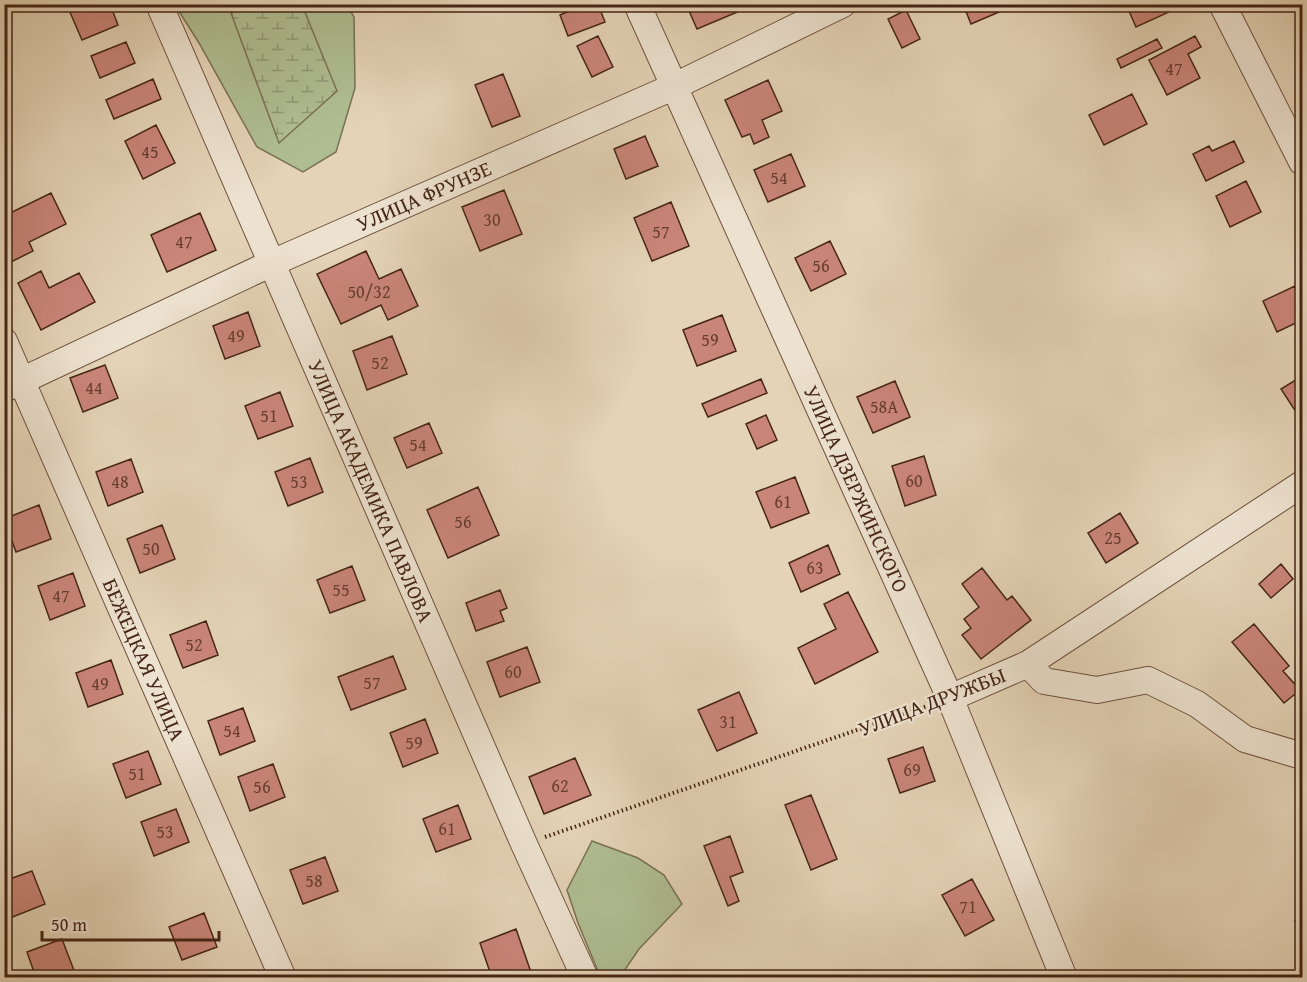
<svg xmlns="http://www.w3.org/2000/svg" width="1307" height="982" viewBox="0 0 1307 982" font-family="'Gentium Book Plus',serif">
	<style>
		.green { fill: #afbe92; stroke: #7a7254; stroke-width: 1.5 }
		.wetland { fill: url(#wetland-marsh); stroke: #7a7254; stroke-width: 1.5 }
		.building { fill: #ca8579; stroke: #462616; stroke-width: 1.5 }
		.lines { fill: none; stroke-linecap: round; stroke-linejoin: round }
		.minor-casing { stroke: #6e513e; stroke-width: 28 }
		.path { stroke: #462616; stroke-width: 4; stroke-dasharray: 1.5 3; stroke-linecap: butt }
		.minor { stroke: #ede2d0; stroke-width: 26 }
		.labels { text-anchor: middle; stroke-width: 4.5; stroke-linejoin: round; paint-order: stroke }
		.number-label { font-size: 18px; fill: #673e2f }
		.street-label { font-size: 21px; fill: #462616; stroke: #ede2d0 }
	</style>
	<defs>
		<pattern id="wetland-marsh" width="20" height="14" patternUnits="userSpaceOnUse" patternTransform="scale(1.5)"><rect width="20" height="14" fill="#afbe92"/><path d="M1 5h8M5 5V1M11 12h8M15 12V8" fill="none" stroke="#909a76"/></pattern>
	</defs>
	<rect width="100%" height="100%" fill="#e4d3b6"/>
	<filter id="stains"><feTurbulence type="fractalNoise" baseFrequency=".00333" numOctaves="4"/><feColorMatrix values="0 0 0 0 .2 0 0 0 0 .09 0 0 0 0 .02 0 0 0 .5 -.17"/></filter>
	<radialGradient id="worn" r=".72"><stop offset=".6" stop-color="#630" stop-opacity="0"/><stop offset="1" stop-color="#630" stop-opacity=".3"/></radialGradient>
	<path class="green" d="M175,5H347L354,17L355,88L336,152L303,172L257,147L199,43Z
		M592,841L638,858L664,875L682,904L639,949L620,977L600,976L578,923L567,890Z"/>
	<path class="wetland" d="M228,5H302L337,91L279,143Z"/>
	<path class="building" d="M83,4H110L118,25L82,40L69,10Z
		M586,4H598L605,22L568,36L560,15Z
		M686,4H740L742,10L697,29Z
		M963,4H1004L1006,9L971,24Z
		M1126,4H1165L1169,12L1136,27Z
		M906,10L920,39L902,48L888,19Z
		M598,36L613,67L592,77L577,46Z
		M1195,36L1201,47L1188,54L1200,78L1167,95L1149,60Z
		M1157,39L1162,48L1121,68L1117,59Z
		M126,42L135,63L100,78L91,56Z
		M503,74L520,116L492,127L475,85Z
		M153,79L161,99L114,119L106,100Z
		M768,80L782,111L762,120L769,137L754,144L750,134L742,137L725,100Z
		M1132,94L1147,124L1104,145L1089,115Z
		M156,125L175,163L143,179L125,141Z
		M645,136L658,166L626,179L614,149Z
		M1234,141L1244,162L1206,181L1193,154L1209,146L1212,151Z
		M791,154L805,186L768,202L754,170Z
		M1246,181L1261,212L1230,227L1216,196Z
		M504,190L522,234L480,251L462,207Z
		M51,193L66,224L29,242L33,251L7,264L4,259V216Z
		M671,202L689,246L652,261L634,218Z
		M200,213L216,250L167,272L151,235Z
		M830,241L846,274L811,291L795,258Z
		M366,251L379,279L401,269L418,306L388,320L381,305L341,324L317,274Z
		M41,271L49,288L79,273L95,302L41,330L18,283Z
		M1295,286L1302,303V320L1277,332L1263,301Z
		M248,312L260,346L225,359L213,326Z
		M722,315L736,351L697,366L683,330Z
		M392,336L407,374L367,390L353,351Z
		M105,365L118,398L83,412L70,378Z
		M1302,376V408L1296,412L1281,389Z
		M761,379L767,393L708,417L702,404Z
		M895,381L910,417L873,433L857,397Z
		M280,392L293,426L258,439L245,406Z
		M766,415L777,440L757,449L746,424Z
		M429,423L442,453L407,468L394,438Z
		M924,456L936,495L905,506L892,466Z
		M310,458L323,492L288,506L275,472Z
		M131,459L143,492L108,506L96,472Z
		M795,477L809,513L771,528L756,492Z
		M478,487L499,535L448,558L427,510Z
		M39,505L51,539L16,552L4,519Z
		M1120,513L1138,543L1106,563L1088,533Z
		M162,525L175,559L140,573L127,539Z
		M828,545L840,574L801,592L789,563Z
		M1281,564L1293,579L1271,598L1259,584Z
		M352,566L365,600L330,613L317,580Z
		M982,568L1007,600L1012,596L1031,620L981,659L962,635L971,628L964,619L979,607L962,584Z
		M73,573L85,606L50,620L38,586Z
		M500,590L507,608L500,611L504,621L476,631L466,603Z
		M848,592L878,652L815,684L798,648L836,629L824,604Z
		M206,621L218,655L183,668L170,635Z
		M1254,624L1289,666L1283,671L1300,690L1284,703L1232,642Z
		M527,647L540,682L500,697L487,662Z
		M393,656L406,689L351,710L338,677Z
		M111,660L123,694L88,707L76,673Z
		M739,692L757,733L717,751L698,710Z
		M243,708L255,741L220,755L208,721Z
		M425,719L438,753L403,767L390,733Z
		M923,747L935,781L900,793L888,759Z
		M148,751L161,784L126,798L113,764Z
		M575,758L591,795L544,814L529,777Z
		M273,764L285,797L250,811L238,777Z
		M811,795L837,859L811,870L785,805Z
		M458,805L471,839L436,852L423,819Z
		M176,809L189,842L154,856L141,822Z
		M730,836L743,872L730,877L739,901L728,906L704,846Z
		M325,857L338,891L303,904L290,870Z
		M32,871L45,904L10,918L4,903V881Z
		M972,879L994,920L965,936L942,895Z
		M204,913L217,947L182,960L169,927Z
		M516,929L533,978H492L480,943Z
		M62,939L75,973L63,978H36L27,952Z"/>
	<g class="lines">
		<g class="minor-casing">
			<g id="minor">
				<path id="s1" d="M159,4L524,844L585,978"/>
				<path id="s2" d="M637,4L950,698L1064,978"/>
				<path d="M1222,4L1302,162"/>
				<path id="s3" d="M4,341L283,978"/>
				<path id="s4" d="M4,389L272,263L673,87L843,4"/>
				<path d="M1028,664L1044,681L1097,690L1148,680L1197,704L1245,739L1302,756"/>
				<path d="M950,698L1028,664L1302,484"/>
			</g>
		</g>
		<path class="path" d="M545,837L927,706
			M1302,880L1296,921L1302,935"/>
		<use href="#minor" class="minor"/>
	</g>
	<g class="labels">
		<g class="number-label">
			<text x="1174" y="75">47</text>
			<text x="150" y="158">45</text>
			<text x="779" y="184">54</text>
			<text x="492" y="226">30</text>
			<text x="661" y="238">57</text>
			<text x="184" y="248">47</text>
			<text x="821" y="272">56</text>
			<text x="369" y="298">50/32</text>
			<text x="236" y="342">49</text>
			<text x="710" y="346">59</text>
			<text x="380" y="369">52</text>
			<text x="94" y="394">44</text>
			<text x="884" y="413">58А</text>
			<text x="269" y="422">51</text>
			<text x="418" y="451">54</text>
			<text x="914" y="487">60</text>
			<text x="120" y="488">48</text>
			<text x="299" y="488">53</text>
			<text x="783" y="508">61</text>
			<text x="463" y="528">56</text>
			<text x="1113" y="544">25</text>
			<text x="151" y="555">50</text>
			<text x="815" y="574">63</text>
			<text x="341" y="596">55</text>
			<text x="61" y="602">47</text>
			<text x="194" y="651">52</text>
			<text x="513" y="678">60</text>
			<text x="372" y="689">57</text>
			<text x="100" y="690">49</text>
			<text x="728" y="728">31</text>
			<text x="232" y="737">54</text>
			<text x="414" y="749">59</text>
			<text x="912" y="776">69</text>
			<text x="137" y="780">51</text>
			<text x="560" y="792">62</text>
			<text x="262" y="793">56</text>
			<text x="447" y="835">61</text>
			<text x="165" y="838">53</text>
			<text x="314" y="887">58</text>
			<text x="968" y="913">71</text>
		</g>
		<g class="street-label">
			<text dy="7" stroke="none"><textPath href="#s4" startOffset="462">УЛИЦА ФРУНЗЕ</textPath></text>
			<text dy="7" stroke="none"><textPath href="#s2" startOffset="532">УЛИЦА ДЗЕРЖИНСКОГО</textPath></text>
			<text dy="7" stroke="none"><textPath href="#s1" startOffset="531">УЛИЦА АКАДЕМИКА ПАВЛОВА</textPath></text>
			<text dy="7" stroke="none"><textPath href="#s3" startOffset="348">БЕЖЕЦКАЯ УЛИЦА</textPath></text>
			<text transform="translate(932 702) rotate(-21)" y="7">УЛИЦА ДРУЖБЫ</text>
		</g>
	</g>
	<rect width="1307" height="982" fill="none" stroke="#e4d3b6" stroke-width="24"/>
	<rect x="6" y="6" width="1295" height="970" fill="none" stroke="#462616" stroke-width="3"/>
	<rect x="12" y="12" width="1283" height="958" fill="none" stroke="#462616" stroke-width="1.5"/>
	<path d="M42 931v9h177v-9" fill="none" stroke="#462616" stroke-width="3"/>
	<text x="51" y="931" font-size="18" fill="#462616" stroke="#ede2d0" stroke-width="4.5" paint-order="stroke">50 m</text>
	<rect width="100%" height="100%" filter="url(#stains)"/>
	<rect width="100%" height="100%" fill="url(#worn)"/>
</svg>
